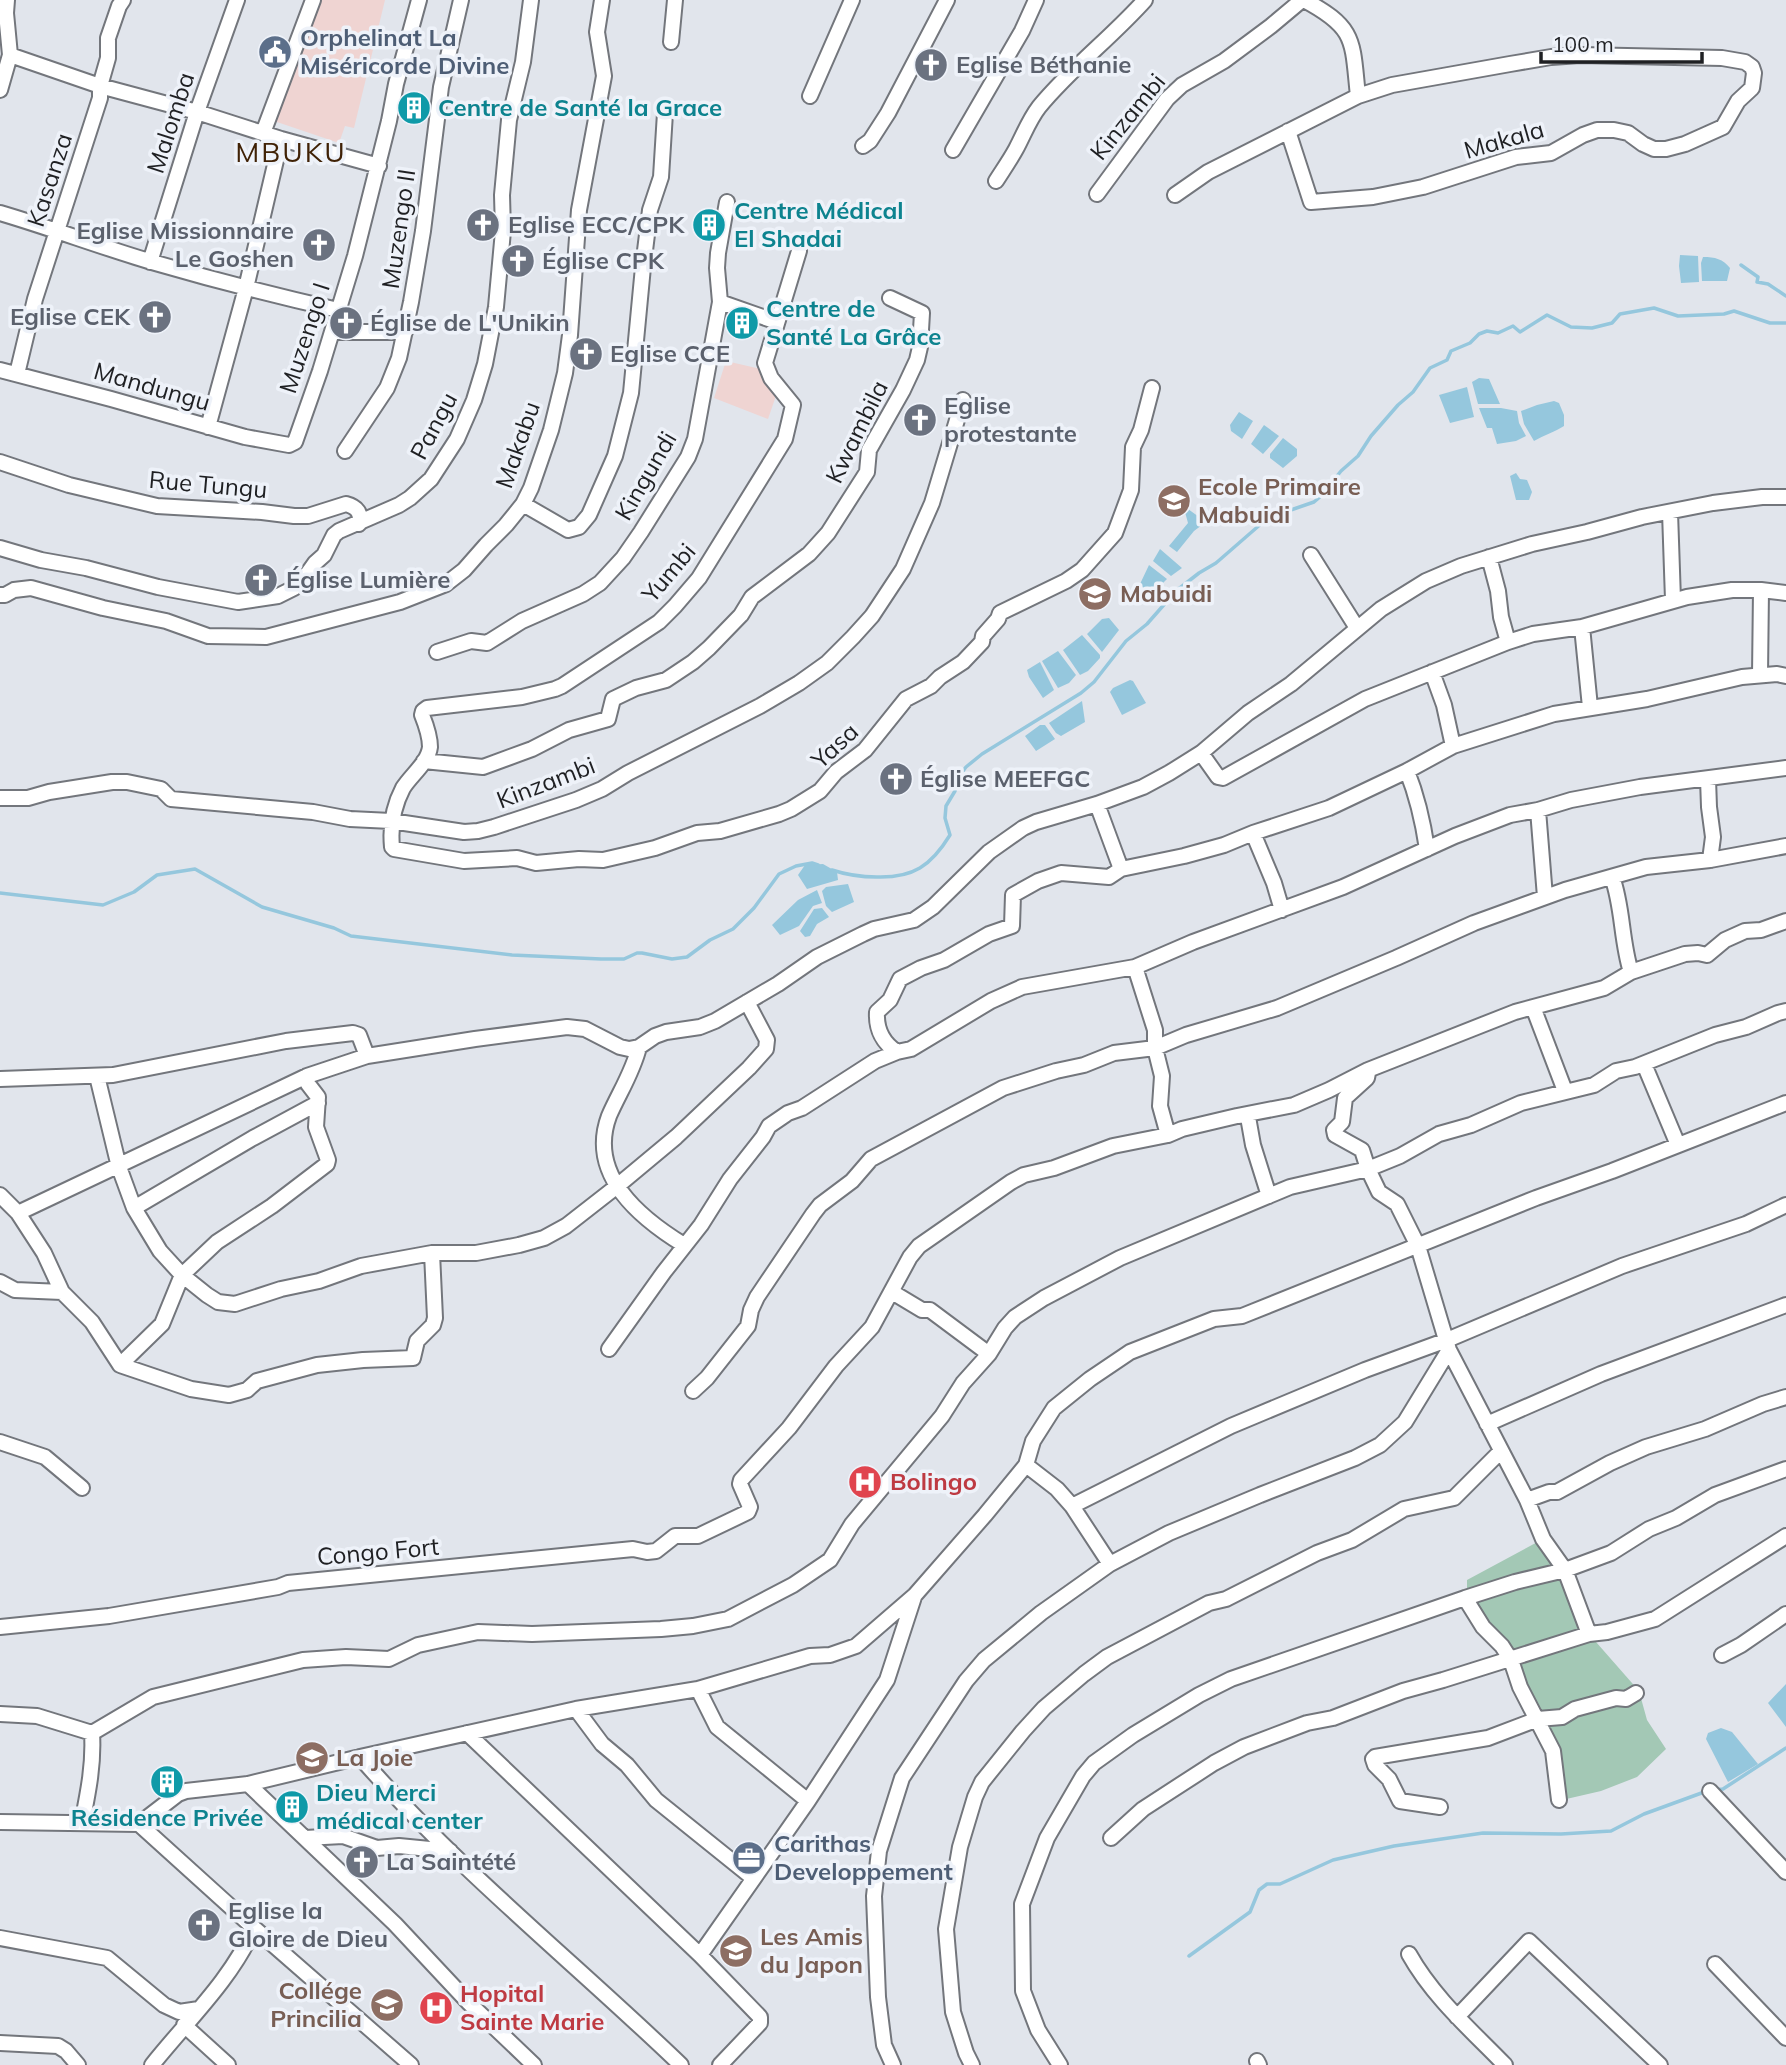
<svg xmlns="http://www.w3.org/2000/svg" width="1786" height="2065" viewBox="0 0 1786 2065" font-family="Mulish,sans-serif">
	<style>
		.education { fill: #efd4d2 }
		.green { fill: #a3c8b5 }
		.water { fill: #95c7dd }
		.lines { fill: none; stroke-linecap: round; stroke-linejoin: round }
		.stream { stroke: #95c7dd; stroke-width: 3.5 }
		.minor-casing { stroke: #73767c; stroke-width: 18 }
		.minor { stroke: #fff; stroke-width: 14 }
		.labels { text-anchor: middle; stroke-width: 7; stroke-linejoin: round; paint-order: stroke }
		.service-label { font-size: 24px; font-weight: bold; fill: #4e5e75; stroke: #eef2f9; text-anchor: start }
		.worship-label { font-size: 24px; font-weight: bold; fill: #5b616d; stroke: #eef2f9; text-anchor: start }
		.culture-label { font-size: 24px; font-weight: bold; fill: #0d838f; stroke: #eef2f9; text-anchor: start }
		.street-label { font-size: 24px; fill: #1f2023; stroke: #eef2f9 }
		.education-label { font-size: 24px; font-weight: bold; fill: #785e54; stroke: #eef2f9; text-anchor: start }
		.health-label { font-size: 24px; font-weight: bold; fill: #be3a42; stroke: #eef2f9; text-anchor: start }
		.quarter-label { font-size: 28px; letter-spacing: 2px; fill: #402206; stroke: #eef2f9 }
	</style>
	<rect width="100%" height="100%" fill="#e1e5ec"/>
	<path class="education" d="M317,0H385L354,128L345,126L339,143L274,121Z
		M726,361L765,370L778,390L768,419L714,398Z"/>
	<path class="green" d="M1543,1539L1589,1634L1639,1691L1647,1720L1666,1749L1637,1777L1601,1791L1562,1800L1551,1741L1467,1597V1580Z"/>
	<path class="water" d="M1680,255L1698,256L1699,282L1681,283L1679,266Z
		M1703,257C1715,257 1723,259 1730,268L1727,281H1702L1701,263Z
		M1479,378L1489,379L1500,404H1478L1472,382Z
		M1467,387L1474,417L1450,423L1439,395Z
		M1554,401L1559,403L1564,415V426C1555,432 1544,435 1534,441L1524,424L1521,411L1537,405Z
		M1479,408H1501L1517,411L1519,423L1526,436L1516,441L1497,444L1492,428H1487Z
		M1239,412L1253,421L1242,439L1231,431L1230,425Z
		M1264,425L1279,436L1263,454L1251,444Z
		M1283,438L1297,449V456L1283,468L1270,458V454Z
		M1516,473L1520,479L1527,480L1532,492L1529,500H1516L1510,476Z
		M1188,509L1206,522L1194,531L1177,552L1169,546L1188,523L1185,512Z
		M1160,549L1182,568L1171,576L1153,561Z
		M1149,565L1167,579L1150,596L1140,584Z
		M1109,618L1119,630L1102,652L1087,634L1102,619Z
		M1082,635L1100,655V658L1088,671L1080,675L1063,650Z
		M1058,651L1076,675L1069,683L1058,688L1042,661Z
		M1040,662L1054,690L1043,698L1029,677L1027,670Z
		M1130,680L1133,681L1146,703L1122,715L1110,692L1113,688Z
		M1082,701L1085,722L1061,736L1056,733L1049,723Z
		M1040,725H1045L1055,739L1036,751L1025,736Z
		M823,864L837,872L838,880L807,889L798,875L805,865Z
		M848,884L854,902L832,912L826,906L822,891L826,887Z
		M817,890L822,903L813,906L799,926L780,935L772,925L798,900Z
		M822,908L829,917L817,924L810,936L805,937L800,931L814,909Z
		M1786,1684V1727L1768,1703Z
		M1721,1728L1732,1732L1758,1764L1728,1782L1706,1739L1708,1733Z"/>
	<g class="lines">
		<path class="stream" d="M1741,265L1758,277L1757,282L1768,284L1786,296
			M832,870C847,875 861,877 877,877C913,878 931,866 950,835L945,818L946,806L955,791L957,779L966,767L982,754L1081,693L1094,682L1126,641L1147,624L1176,591L1199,573L1216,563L1262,523L1288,511L1314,502L1321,496L1341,471L1358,456L1371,436L1398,405L1413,392L1430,368L1447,360L1451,351L1470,343L1479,334L1487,331L1498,333L1513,326L1520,332L1547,315L1571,327L1592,328L1612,323L1620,314L1654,308L1678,316L1724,314L1734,311L1770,323H1786
			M0,893L103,905L134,892L157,875L195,869L262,907L334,928L351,936L512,955L601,959H624L637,953H642L672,959L687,957L710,940L733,929L754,908L779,874L796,866L812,863L818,865
			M1714,1790L1723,1789L1786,1748
			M1189,1956L1250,1912L1259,1890L1267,1884H1280L1333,1860L1394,1846L1483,1833L1561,1834L1611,1831L1644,1814L1707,1791"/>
		<g class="minor-casing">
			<path id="minor" d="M1304,0C1357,28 1352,41 1358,96
				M671,42L675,0
				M10,55L100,86L197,112L281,139L379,166
				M0,90L10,55L6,13L7,0
				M810,96L852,0
				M263,133L313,0
				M863,146L870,141L888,113L947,0
				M953,150L1022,31L1036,0
				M996,181C1003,170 1010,160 1016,149C1024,134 1029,120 1039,107C1071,68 1112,37 1145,0
				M1097,194L1167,99L1182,85L1224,61L1271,26L1302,0
				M1175,195L1208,172L1358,96L1392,85L1510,64L1551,57L1580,55L1722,58L1745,62L1752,67L1754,73L1752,88L1738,101L1723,127L1685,144L1666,149H1654L1643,144L1628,133L1614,130H1597L1583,135L1551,153L1516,157L1423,187L1373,197L1311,202L1288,131
				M0,213C51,228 101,247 152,262C214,280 276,296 338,310
				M799,251L765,363L771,378L793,405L785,439L699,578L675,606L659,622L562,686L555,689L522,697L427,708L423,711L422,715C426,725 430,736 430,747C428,763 411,775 403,788C393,807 390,826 392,847L394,849L464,861L517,858L536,863L579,859L603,860L655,848L697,833L720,831L779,814L791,809L820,791L836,772L865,750L906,699L931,686L940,677L963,662L982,642L983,636L998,619L1000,613L1066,581L1082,570L1115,533L1131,490L1133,447L1141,430L1152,388
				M150,262L197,112L237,0
				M720,302L777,322
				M332,332H405
				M0,370L111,399L245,437L289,445L295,442L320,371L355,256L389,121L396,84L419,0
				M17,374L35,299L100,98V86L108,58V38L119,6L123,0
				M208,427L246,288L281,139
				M345,451L387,388L399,358L411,302L423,231L441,87L461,0
				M0,462L69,485L157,506L262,512L294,516H308L346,504C357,507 362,513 359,524
				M523,504L568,530L579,527L589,515L615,456L631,393L643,267L650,210L661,177L665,113
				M1670,512L1673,600
				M0,548L41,560L86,568L158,587L238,602L278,596L294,588L305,577L315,563L324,555L334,535L339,531L399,505L410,498L431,479L457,439L474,400L485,364L496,307L503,231L502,195L509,120L523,62L531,0
				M1311,555L1357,628
				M1489,557L1498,591L1501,617L1508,642
				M0,595H5L14,590L31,588L103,608L166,621L208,636L266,637L400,602L446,584L464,570L486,545L506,525L523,504L531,488L551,430L565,373L570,335L579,210L604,76L597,32L602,0
				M1582,627L1590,707
				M437,652L471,641L487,643L522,621L583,594L600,583L623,558L641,532L688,457L695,439L720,302L717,268L718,253L727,202
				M1432,672L1444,705L1453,746
				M1760,675L1761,590
				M1201,753L1218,777L1223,778L1365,699L1508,642L1533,634L1582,627L1687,597L1732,590H1761L1786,593
				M424,761L483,767L532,749L569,730L608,719L613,699L636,688L666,680L693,662L709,648L741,615L752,597L809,554L828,533L867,472L869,450L903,390L917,360L920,347L922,313L890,298
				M1407,771C1417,796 1423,822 1427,849
				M1708,779L1709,807L1713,837L1710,860
				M0,798H28L49,792L112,782H127L161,789L171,799L313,812L350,819L391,821L464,832L478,831L494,827L576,800L602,789L628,773L760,706L799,683L827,663L853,637L872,616L903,569L932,503L963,400
				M1097,804L1121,869
				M1538,810L1545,897
				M1253,833L1274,883L1282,910
				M1612,877C1623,906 1621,941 1631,972
				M1135,967L1155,1030V1048L1162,1076L1160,1106L1168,1135
				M1533,1007L1565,1091
				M639,1047C633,1072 619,1093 609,1116C587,1175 640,1218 684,1245
				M897,1052C883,1043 876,1029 877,1012L890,1000L900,979L921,968L944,960L989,934L1012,926L1013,895L1038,881L1061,873L1109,877L1121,869L1184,856L1224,845L1253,833L1329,808L1407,771L1453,746L1554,714L1647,699L1742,677L1777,674L1786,676
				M1644,1064L1678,1145
				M1368,1073L1367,1078L1345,1098L1342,1122L1334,1130L1335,1135L1362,1150L1368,1169L1379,1192L1397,1204L1418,1246L1449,1350L1527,1500L1543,1539L1565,1570L1589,1634
				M97,1076L119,1167L134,1208L160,1251L182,1275L207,1295L218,1302L235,1304L281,1289L319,1281L361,1266L432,1253H476L519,1245L544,1238L566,1226L616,1187L676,1137L749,1068L766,1049L767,1040L747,1002
				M0,1079L113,1075L286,1041L353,1033L359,1035L367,1056
				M1238,1116L1246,1115L1248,1117L1253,1145L1269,1196
				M0,1195L18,1213L44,1253L62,1292L92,1322L120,1365L191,1389L229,1395L247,1390L257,1381L317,1365L363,1360L413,1358L417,1341L433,1325L435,1318L432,1253
				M134,1208L253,1138L318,1103
				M18,1213L307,1076L367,1056L475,1039L567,1027L585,1029L620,1047L629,1049L639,1047L655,1036L666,1032L700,1027L715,1021L778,984L817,957L863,934L874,929L914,920L933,907L989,852L1023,828L1036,822L1097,804L1143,787L1169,773L1201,753L1248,713L1291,684L1381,609L1426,581L1461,566L1532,544L1587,532L1642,517L1713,503L1762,497H1786
				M0,1282L15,1290L62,1292
				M892,1292L922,1310H930L989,1354
				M609,1349L664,1272L701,1225L730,1179L763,1137L769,1126L788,1113L802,1108L875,1061L897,1052L911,1049L991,1001L1022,987L1135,967L1193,942L1343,887L1455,836L1510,815L1538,810L1571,800L1640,787L1786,768
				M120,1365L162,1324L182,1275L217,1242L272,1206L327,1164L328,1160L316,1127L318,1097L308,1084L307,1076
				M693,1391L707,1378L748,1326L751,1310L757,1297L813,1214L820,1205L852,1181L871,1159L1003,1088L1056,1071L1084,1065L1114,1053L1155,1048L1186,1035L1277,1008L1396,958L1474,923L1565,890L1646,867L1710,860L1786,846
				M1487,1424L1601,1374L1786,1305
				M0,1442L45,1457L82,1488
				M1026,1465L1057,1489L1072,1506L1231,1426L1365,1370L1447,1340L1622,1266L1746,1224L1786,1205
				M1527,1500L1549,1492H1557L1610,1463L1646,1447L1705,1429L1763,1404L1786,1397
				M1072,1506L1110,1564
				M1465,1598L1483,1627L1502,1646L1511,1660L1520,1687L1553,1751L1559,1800
				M0,1627L109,1616L278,1587L288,1583L633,1549L647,1552L656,1551L675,1536H698L748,1512L750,1507L740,1484L741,1480L789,1428L836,1366L872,1327L910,1257L919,1246L1011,1182L1024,1175L1054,1168L1113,1146L1168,1135L1182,1129L1237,1116L1294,1105L1329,1090L1368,1070L1515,1012L1604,988L1631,972L1685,954L1698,953L1707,955L1725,940L1745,931L1761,930L1786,921
				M1722,1655L1741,1645L1786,1614
				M698,1689L717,1727L808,1801
				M576,1709L602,1744L627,1765L656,1800L753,1878
				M0,1714L37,1716L92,1733C94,1764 88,1793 82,1823
				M92,1733L153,1697L303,1660L346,1657L389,1659L418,1645L478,1632L532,1634L661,1629L693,1626L728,1619L793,1585L830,1560L852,1524L942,1416L963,1383L989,1354L1005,1328L1015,1317L1044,1298L1120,1258L1290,1187L1368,1169L1400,1156L1439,1134L1471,1125L1521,1103L1594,1085L1616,1071L1635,1067L1715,1035L1746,1027L1778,1013L1786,1011
				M467,1733L700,1955L760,2017V2023L720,2065
				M360,1757C457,1869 574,1962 681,2065
				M248,1784L395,1924L469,2003L534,2065
				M1710,1791L1786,1872
				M1440,1807L1400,1801L1389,1779L1375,1765L1373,1759L1375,1757L1488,1738L1538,1719L1562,1717L1575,1709L1616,1698L1626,1699L1636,1693
				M0,1822L139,1824L254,1928L411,2065
				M139,1824L178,1794L186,1791L248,1784L360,1757L576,1709L698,1689L810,1656L830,1655L856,1646L915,1595L985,1515L1026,1465L1033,1441L1054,1408L1090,1379L1130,1352L1214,1319L1242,1316L1536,1198L1612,1171L1786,1103
				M305,1838L343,1836L377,1848L399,1846L450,1851
				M1111,1838L1143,1809L1214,1763L1244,1747L1307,1723L1333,1718L1403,1691L1443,1680L1589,1634L1607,1632L1655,1619L1786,1536
				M0,1938L107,1958L164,2005L179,2012L199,2009
				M1409,1954C1433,1997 1471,2030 1505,2065
				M700,1955L808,1801L887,1680L914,1597
				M1715,1964L1786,2038
				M1457,2017L1529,1941L1660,2065
				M184,2025L228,2065
				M0,2043L58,2046L66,2051L78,2065
				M1257,2061L1259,2065
				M152,2065C187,2021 231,1980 254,1928
				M893,2065L884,2045L878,1997L874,1896L879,1851L902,1778L966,1681L984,1660L1041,1613L1110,1564L1169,1533L1260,1495L1355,1458L1380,1445L1405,1422L1449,1350
				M972,2065L966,2053L953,2012L946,1929L960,1847L975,1797L982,1782L1023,1731L1044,1708L1084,1674L1107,1657L1209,1603L1226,1599L1317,1553L1352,1540L1404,1509L1454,1498L1501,1451
				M1060,2065L1038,2030L1023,1991L1022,1904L1047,1838L1083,1776L1094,1763L1133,1735L1199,1695L1231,1679L1465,1598L1515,1582L1565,1570L1611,1553L1649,1529L1676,1518L1715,1495L1786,1469"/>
		</g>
		<use href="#minor" class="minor"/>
	</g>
	<defs>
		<g id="civic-disc" transform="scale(1.75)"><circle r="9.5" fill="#5c6f8a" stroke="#eef2f9"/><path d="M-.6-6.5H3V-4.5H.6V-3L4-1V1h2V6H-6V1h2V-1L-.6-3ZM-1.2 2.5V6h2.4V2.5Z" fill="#fff"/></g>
		<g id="church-disc" transform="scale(1.75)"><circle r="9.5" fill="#6b7280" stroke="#eef2f9"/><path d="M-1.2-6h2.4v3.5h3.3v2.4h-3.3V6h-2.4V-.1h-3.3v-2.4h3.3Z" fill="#fff"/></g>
		<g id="building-disc" transform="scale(1.75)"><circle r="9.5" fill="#0f9aa8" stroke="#eef2f9"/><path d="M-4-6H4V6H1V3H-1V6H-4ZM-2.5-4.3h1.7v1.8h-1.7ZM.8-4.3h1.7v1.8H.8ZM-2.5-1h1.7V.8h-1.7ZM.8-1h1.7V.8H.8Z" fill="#fff"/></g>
		<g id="school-disc" transform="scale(1.75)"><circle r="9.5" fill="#8d6e63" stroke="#eef2f9"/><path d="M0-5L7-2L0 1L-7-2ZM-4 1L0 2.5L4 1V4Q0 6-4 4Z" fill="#fff"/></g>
		<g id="hospital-disc" transform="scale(1.75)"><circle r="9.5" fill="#e0444e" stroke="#eef2f9"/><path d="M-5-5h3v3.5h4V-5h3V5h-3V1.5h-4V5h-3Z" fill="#fff"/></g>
		<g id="office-disc" transform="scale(1.75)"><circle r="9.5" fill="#5c6f8a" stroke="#eef2f9"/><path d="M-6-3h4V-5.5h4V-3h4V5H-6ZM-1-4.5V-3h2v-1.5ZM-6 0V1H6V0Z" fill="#fff"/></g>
		<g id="university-disc" transform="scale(1.75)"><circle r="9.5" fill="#8d6e63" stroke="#eef2f9"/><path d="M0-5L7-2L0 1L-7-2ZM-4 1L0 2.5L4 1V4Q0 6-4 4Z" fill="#fff"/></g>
	</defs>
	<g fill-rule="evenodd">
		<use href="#civic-disc" x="275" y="52"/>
		<use href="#church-disc" x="931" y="65"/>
		<use href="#building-disc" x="414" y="108"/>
		<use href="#church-disc" x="483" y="225"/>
		<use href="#building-disc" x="709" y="225"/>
		<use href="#church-disc" x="319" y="245"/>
		<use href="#church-disc" x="518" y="261"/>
		<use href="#church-disc" x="155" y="317"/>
		<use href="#church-disc" x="346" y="323"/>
		<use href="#building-disc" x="742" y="323"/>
		<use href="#church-disc" x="586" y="354"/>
		<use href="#church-disc" x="920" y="420"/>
		<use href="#school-disc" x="1174" y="501"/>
		<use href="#church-disc" x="261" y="580"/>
		<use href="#school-disc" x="1095" y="594"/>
		<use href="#church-disc" x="896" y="779"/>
		<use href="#hospital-disc" x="865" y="1482"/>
		<use href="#school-disc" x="312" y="1758"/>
		<use href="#building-disc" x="167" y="1782"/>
		<use href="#building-disc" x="292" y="1807"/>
		<use href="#office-disc" x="749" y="1858"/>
		<use href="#church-disc" x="362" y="1862"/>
		<use href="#church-disc" x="204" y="1925"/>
		<use href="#university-disc" x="736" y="1951"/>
		<use href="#school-disc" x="387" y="2005"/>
		<use href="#hospital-disc" x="436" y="2008"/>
	</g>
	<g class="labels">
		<g class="service-label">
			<text x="300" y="46">Orphelinat La<tspan x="300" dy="28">Miséricorde Divine</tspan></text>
			<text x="774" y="1852">Carithas<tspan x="774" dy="28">Developpement</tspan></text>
		</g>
		<g class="worship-label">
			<text x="956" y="73">Eglise Béthanie</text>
			<text x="508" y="233">Eglise ECC/CPK</text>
			<text x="294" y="239" text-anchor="end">Eglise Missionnaire<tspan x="294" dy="28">Le Goshen</tspan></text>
			<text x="542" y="269">Église CPK</text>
			<text x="130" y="325" text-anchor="end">Eglise CEK</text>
			<text x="370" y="331">Église de L'Unikin</text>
			<text x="610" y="362">Eglise CCE</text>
			<text x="944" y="414">Eglise<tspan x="944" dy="28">protestante</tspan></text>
			<text x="286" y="588">Église Lumière</text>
			<text x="920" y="787">Église MEEFGC</text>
			<text x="386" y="1870">La Saintété</text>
			<text x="228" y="1919">Eglise la<tspan x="228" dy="28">Gloire de Dieu</tspan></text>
		</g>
		<g class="culture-label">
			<text x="438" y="116">Centre de Santé la Grace</text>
			<text x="734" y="219">Centre Médical<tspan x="734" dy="28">El Shadai</tspan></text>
			<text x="766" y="317">Centre de<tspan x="766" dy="28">Santé La Grâce</tspan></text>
			<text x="316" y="1801">Dieu Merci<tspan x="316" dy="28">médical center</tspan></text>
			<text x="167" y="1826" text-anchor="middle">Résidence Privée</text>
		</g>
		<g class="street-label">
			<text transform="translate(1128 117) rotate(-51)" y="8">Kinzambi</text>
			<text transform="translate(171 123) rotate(-72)" y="8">Malomba</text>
			<text transform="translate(1504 140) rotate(-16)" y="8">Makala</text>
			<text transform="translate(50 180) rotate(-72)" y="8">Kasanza</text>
			<text transform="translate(399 229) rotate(-82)" y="8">Muzengo II</text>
			<text transform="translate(305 338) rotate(-72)" y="8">Muzengo I</text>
			<text transform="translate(152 387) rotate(16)" y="8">Mandungu</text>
			<text transform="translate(434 426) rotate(-62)" y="8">Pangu</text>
			<text transform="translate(857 432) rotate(-64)" y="8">Kwambila</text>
			<text transform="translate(518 445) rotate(-71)" y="8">Makabu</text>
			<text transform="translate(646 476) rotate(-60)" y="8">Kingundi</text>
			<text transform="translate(208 485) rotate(5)" y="8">Rue Tungu</text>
			<text transform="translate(669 573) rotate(-50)" y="8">Yumbi</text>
			<text transform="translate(835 746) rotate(-43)" y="8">Yasa</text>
			<text transform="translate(546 783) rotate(-21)" y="8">Kinzambi</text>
			<text transform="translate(378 1552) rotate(-5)" y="8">Congo Fort</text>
		</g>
		<g class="education-label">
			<text x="1198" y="495">Ecole Primaire<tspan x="1198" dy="28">Mabuidi</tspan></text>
			<text x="1120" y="602">Mabuidi</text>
			<text x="336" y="1766">La Joie</text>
			<text x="760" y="1945">Les Amis<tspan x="760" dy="28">du Japon</tspan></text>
			<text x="362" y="1999" text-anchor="end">Collége<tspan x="362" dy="28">Princilia</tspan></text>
		</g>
		<g class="health-label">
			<text x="890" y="1490">Bolingo</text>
			<text x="460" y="2002">Hopital<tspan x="460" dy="28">Sainte Marie</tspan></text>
		</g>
		<g class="quarter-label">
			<text x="291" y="162">MBUKU</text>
		</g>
	</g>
	<path d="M1541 52v10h161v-10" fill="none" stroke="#1f2023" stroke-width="3.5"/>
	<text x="1552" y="52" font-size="21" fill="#1f2023" stroke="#eef2f9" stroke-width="5" paint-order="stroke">100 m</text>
</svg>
